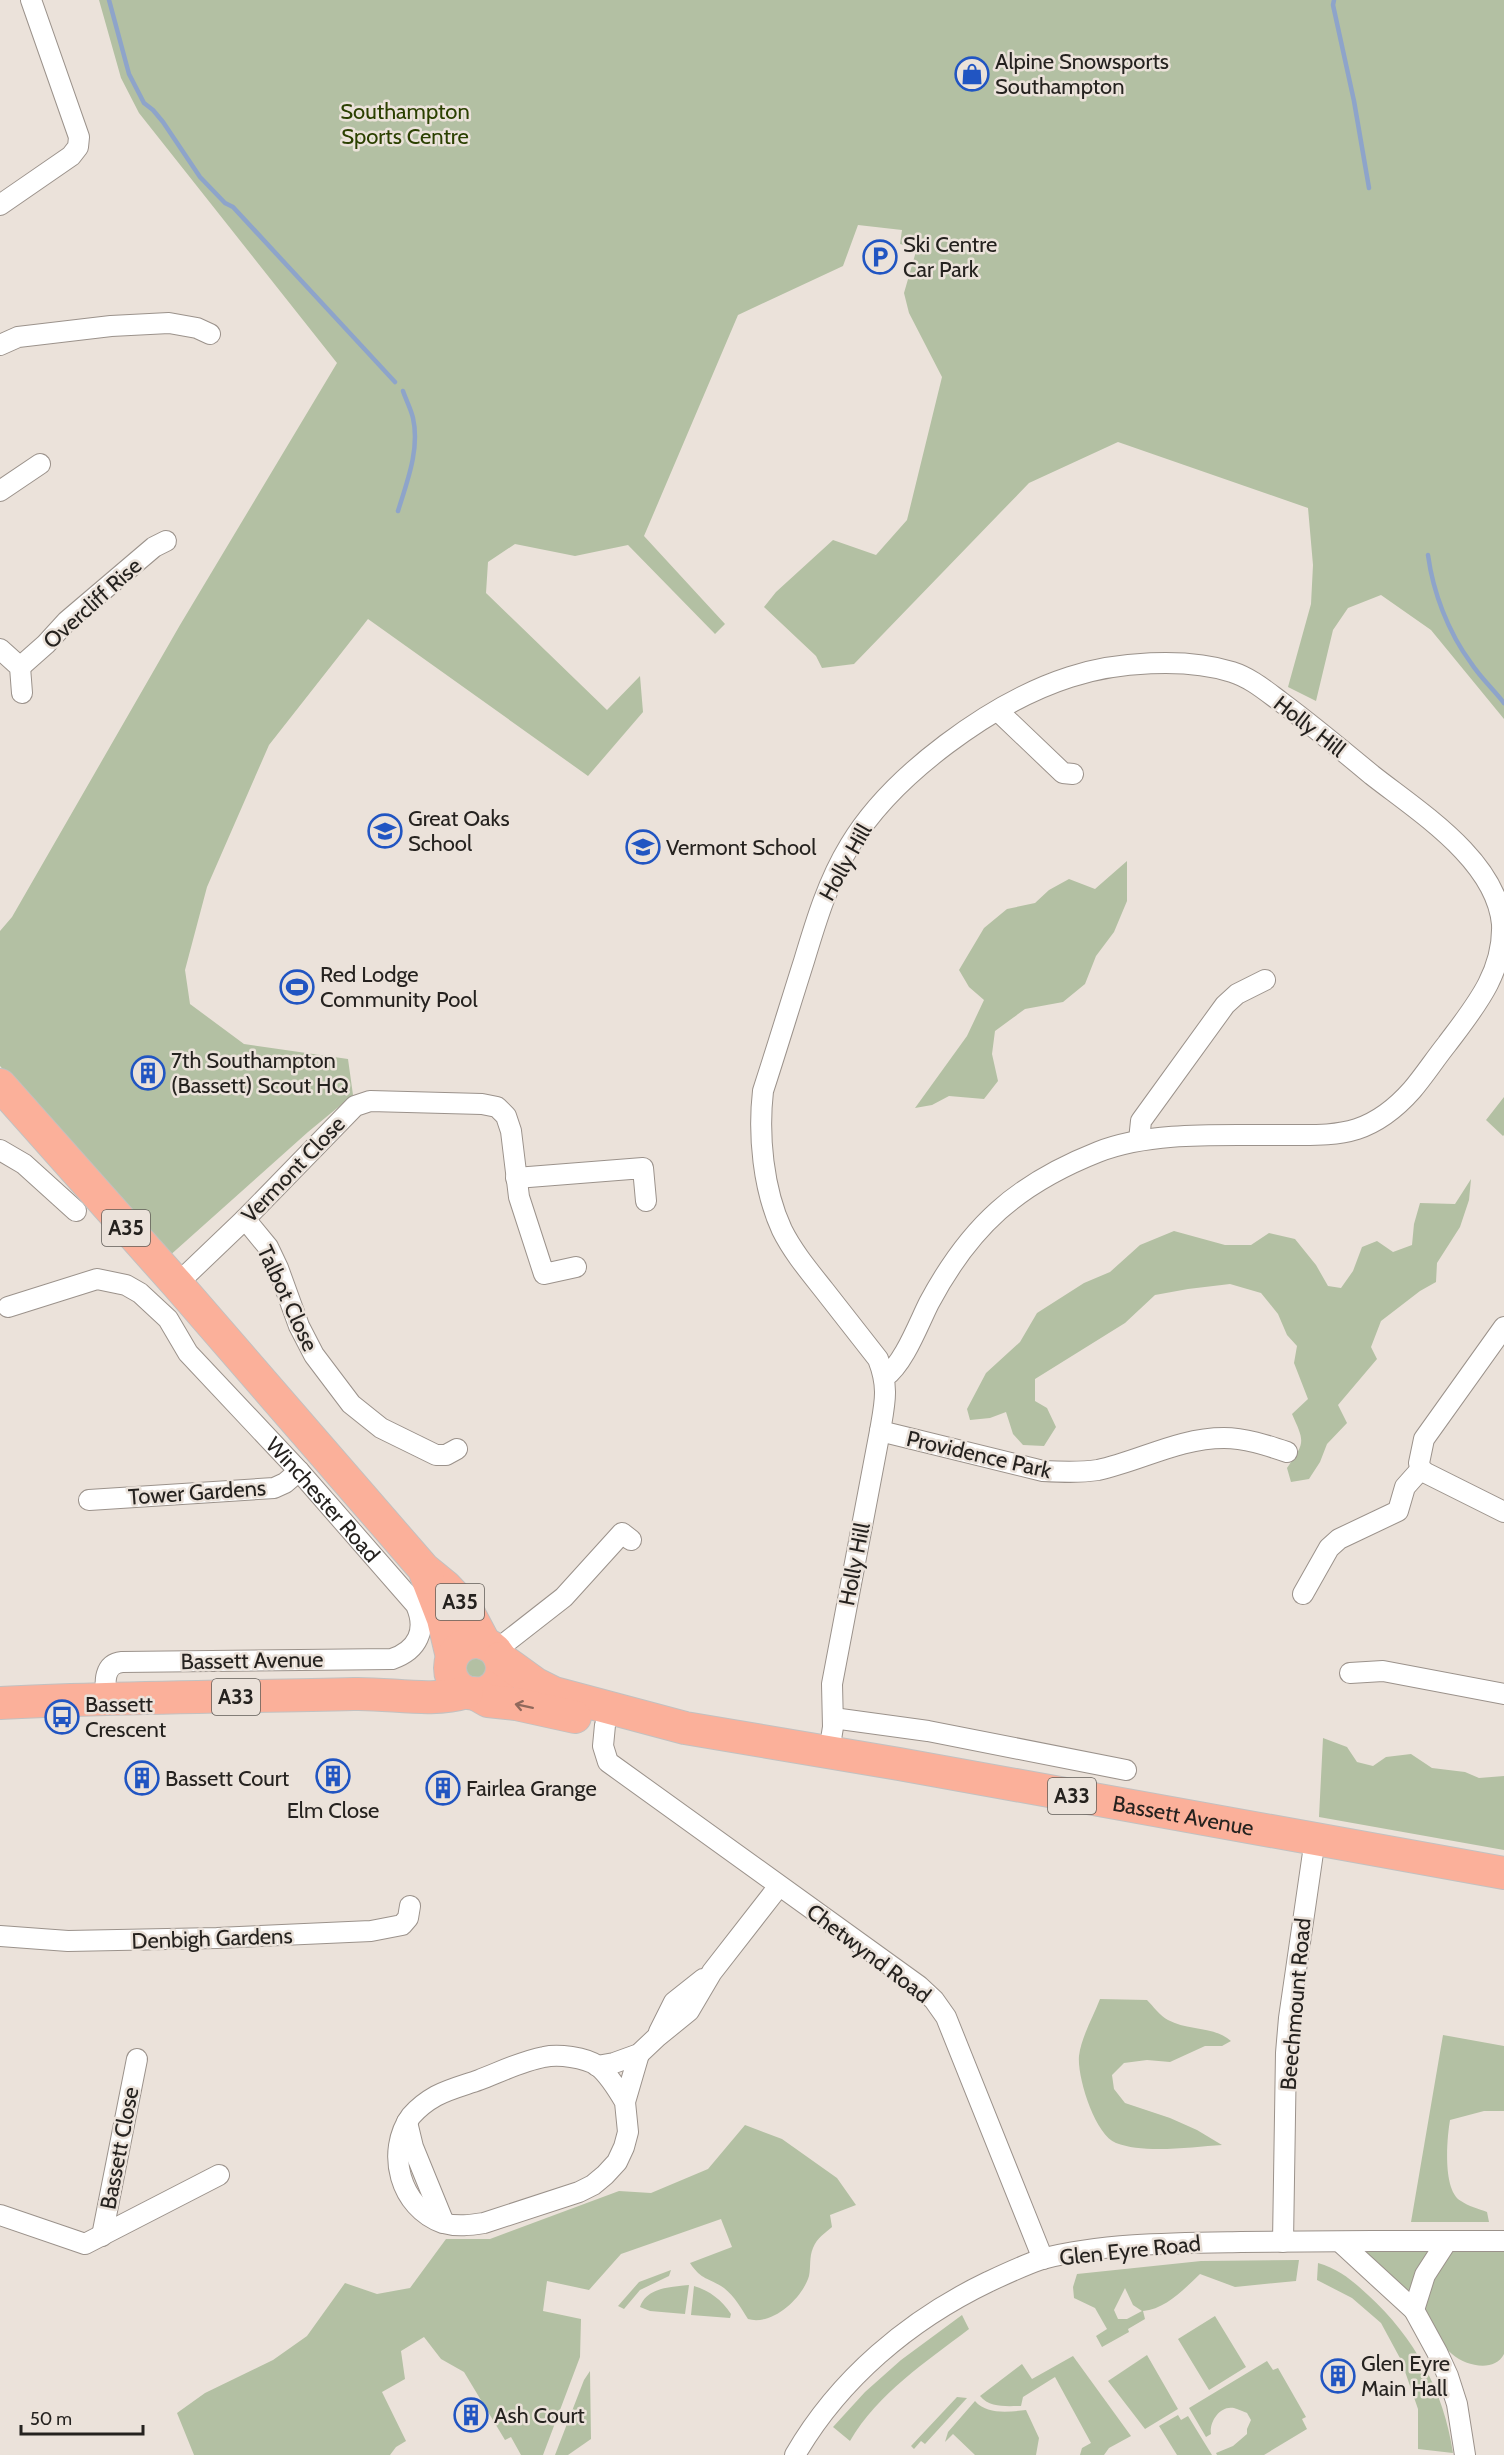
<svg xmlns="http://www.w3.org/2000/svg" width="1504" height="2455" viewBox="0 0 1504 2455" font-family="Cabin,sans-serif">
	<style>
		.green { fill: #b3c0a3; fill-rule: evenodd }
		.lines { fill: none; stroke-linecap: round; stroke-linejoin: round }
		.stream { stroke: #8ea4ca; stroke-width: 4.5 }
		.street-casing { stroke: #9b928b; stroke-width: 22 }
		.primary-casing { stroke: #c2c1c0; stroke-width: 34 }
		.street { stroke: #fff; stroke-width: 20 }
		.primary { stroke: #fbb09a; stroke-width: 32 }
		.oneway { stroke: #90695c }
		.labels { text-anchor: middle; stroke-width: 5; stroke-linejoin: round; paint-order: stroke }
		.shield { fill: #ebe2da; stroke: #605c57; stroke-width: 1.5 }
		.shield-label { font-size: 21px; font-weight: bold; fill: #25221f }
		.poi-label { font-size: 22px; fill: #25221f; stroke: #ebe2da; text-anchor: start }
		.park-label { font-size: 22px; fill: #2b4000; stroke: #ebe2da }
		.street-label { font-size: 22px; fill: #25221f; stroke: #ebe2da }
	</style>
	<rect width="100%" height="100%" fill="#ebe2da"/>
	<path class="green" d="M99,0H1504V719L1431,630L1381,595L1348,608L1333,630L1316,701L1288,687L1311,604L1313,565L1308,508L1118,442L1029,483L854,664L822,668L816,656L764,607L776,592L833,540L876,555L907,520L942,377L909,313L904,293L917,248L900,244L902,230L858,225L843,266L738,315L644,536L725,624L715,634L628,545L575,556L515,544L488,562L486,593L607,710L640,676L643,712L588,776L368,619L269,745L207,887L185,970L190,1004L244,1044L348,1059L353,1095L308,1132L167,1258L0,1066V931L12,917L180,625L337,363L139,113L121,78Z
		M1127,861V901L1114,932L1096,956L1085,984L1063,1002L1025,1009L995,1031L992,1054L998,1081L984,1099L949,1096L932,1105L915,1108L967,1036L984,1000L969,987L959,970L984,928L1007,909L1035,903L1049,890L1069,879L1095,889Z
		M1504,1097V1135L1503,1136L1486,1120Z
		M1471,1179L1469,1200L1460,1227L1437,1263L1436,1282L1420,1291L1381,1321L1371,1347L1377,1359L1338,1405L1347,1423L1327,1444L1320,1462L1309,1479L1291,1482L1287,1468C1305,1442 1305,1443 1292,1414L1308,1399L1294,1363L1297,1346L1287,1335L1278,1314L1261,1293L1230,1284L1188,1289L1155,1295L1125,1323L1035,1379V1401L1047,1408L1056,1427L1044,1446L1023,1445L1013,1434L1006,1412L990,1418L970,1420L967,1409L986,1373L1020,1342L1037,1313L1084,1283L1110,1272L1140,1245L1174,1231L1225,1245H1251L1269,1233L1295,1239L1316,1265L1328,1286L1341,1288L1353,1271L1362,1247L1377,1241L1393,1252L1412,1245L1414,1224L1420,1203L1455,1204Z
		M463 1668a13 13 0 1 1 26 0a13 13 0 1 1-26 0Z
		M1323,1738L1347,1747L1357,1762L1373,1766L1386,1757L1411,1754L1432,1768L1465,1772L1479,1778L1504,1776V1850L1319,1817Z
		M1100,1999L1147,2000C1153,2006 1160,2016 1168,2020C1188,2031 1214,2026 1231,2041L1222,2046H1205L1170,2062L1147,2060L1124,2063L1112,2075L1114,2089L1125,2103L1170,2118L1197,2130L1222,2145C1192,2147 1144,2154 1116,2143C1095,2135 1077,2077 1079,2056C1081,2038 1093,2017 1100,1999Z
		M1443,2035L1504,2046V2111H1484L1450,2120C1447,2138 1442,2190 1461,2201C1468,2206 1479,2209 1487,2212L1489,2222H1411Z
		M745,2125L782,2139L837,2178L856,2205L830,2215L832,2227C825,2233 817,2238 813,2248C809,2257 811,2267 809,2276C802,2299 772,2326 748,2319C741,2308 735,2297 724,2288C708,2277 702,2281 690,2263L732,2247L721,2219L621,2254L589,2290L547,2281L543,2311L581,2319L580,2357L543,2455H521L511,2437L505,2440L464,2372L441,2359L424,2337L401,2351L405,2379L382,2392L406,2441L396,2447L390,2455H194L177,2413L205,2393L273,2360L307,2336L345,2283L377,2294L410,2288L446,2239H490L619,2191L651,2193L708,2169Z
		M1362,2248L1504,2250V2354C1494,2373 1466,2366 1452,2354C1443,2347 1436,2334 1428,2325C1409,2303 1389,2282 1369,2260Z
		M1299,2260L1296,2281L1235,2287L1200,2274C1184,2289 1166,2309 1143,2311L1145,2319L1128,2329L1129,2332L1102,2347L1096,2336L1107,2329L1095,2308L1074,2298L1073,2287L1077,2274L1201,2261ZM1125,2288L1133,2305L1142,2311L1127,2319H1118L1114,2310Z
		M1318,2263C1339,2269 1353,2281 1368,2295C1414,2337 1444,2391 1453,2453L1418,2449V2409L1401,2360L1381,2323L1352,2298L1317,2280Z
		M671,2270L669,2276L640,2290L624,2309L618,2306L639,2282Z
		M689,2285L685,2314L650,2311L640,2307C647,2287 671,2287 689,2285Z
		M694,2286C710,2291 722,2300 731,2314L730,2318L691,2315Z
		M962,2315L969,2329C926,2362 878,2393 850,2441L833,2427L865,2392L901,2360Z
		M1215,2316L1246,2367L1209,2390L1178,2339Z
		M1147,2355L1178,2409L1145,2429L1108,2381Z
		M1073,2356L1131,2436L1109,2448L1104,2455H1080L1082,2448L1091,2443L1055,2377L1023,2397L1021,2406C1006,2406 990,2408 980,2396L1022,2364L1032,2379Z
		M1267,2361L1273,2370L1278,2368L1306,2417L1302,2419L1307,2429L1264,2455H1217L1216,2453L1233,2446L1247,2434V2429L1251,2420L1247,2413C1245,2412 1237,2409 1234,2408C1220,2405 1209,2422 1211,2434L1206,2437L1189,2408Z
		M590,2371L591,2439L568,2455H555L584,2380Z
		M957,2397L967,2398L925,2444L921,2441L914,2449L911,2446Z
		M975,2401C987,2415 1009,2412 1026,2410L1039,2438L1036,2455H975L953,2434L945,2442L948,2432Z
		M1178,2415L1181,2420L1188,2416L1212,2455H1177L1159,2426Z"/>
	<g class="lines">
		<path class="stream" d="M109,0L129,74L144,103L153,110L163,122L200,177L225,203L233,207L395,382
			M1334,0L1333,5L1354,101L1369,188
			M398,511C407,482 420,449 413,418C411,409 406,400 403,391
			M1428,555C1433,592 1448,632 1471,663C1480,677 1493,689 1504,703"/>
		<g class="street-casing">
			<g id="street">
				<path d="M0,205L71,156L78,147L79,137L31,0"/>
				<path d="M0,345L18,337L111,326L169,323L197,328L210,334"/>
				<path d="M0,491L40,464"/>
				<path d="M0,649L20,667L22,693"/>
				<path d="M20,667L46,644L67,621L154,547L166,541"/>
				<path d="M998,711L1063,773L1073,774"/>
				<path d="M1139,1140L1141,1121L1225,1005L1237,994L1265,980"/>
				<path d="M0,1150L24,1164L76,1211"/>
				<path d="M516,1178L643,1168L646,1201"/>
				<path d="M245,1219L268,1247L278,1268L299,1326L314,1355L351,1404L381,1428L436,1455H446L457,1449"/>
				<path d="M177,1284L245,1219L355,1106L370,1101L482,1104L497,1107L506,1116L511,1131L519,1197L544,1274L576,1267"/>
				<path id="s1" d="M8,1307L97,1279L126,1285L140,1293L168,1319L188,1353L299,1471L416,1605C427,1630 418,1650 392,1659L122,1662C103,1664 105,1683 106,1699"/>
				<path d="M1504,1327L1424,1439L1419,1463L1421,1469L1426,1473L1504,1512"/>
				<path d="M880,1431L1043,1471C1061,1472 1079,1473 1098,1470C1140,1461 1179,1438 1224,1438C1245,1438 1266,1445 1287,1452"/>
				<path d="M89,1500L274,1488L285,1483L299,1471"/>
				<path d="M1303,1594L1329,1548L1339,1539L1398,1511L1405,1487L1421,1469"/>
				<path d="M495,1651L564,1597L622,1533L631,1540"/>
				<path d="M1350,1673L1383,1671L1504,1694"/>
				<path d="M833,1718L928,1731L1126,1770"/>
				<path d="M605,1725L603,1746L608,1762L919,1986L934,2000L946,2017L1043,2259"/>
				<path d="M829,1752L833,1727L832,1684L880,1431C885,1402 889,1387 878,1359C860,1336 842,1313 824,1290C809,1271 793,1252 782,1230C763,1189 758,1135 763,1091C777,1048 790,1005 804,961C816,921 828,881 850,845C892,775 992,702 1070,677C1115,662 1186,657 1232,672C1251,678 1266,691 1281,702C1312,725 1342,750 1372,775C1419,812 1496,860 1502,924C1504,973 1474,1008 1447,1044C1435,1059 1424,1076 1412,1090C1397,1107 1378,1122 1357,1129C1335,1136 1312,1135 1290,1135C1229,1136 1154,1130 1098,1152C1017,1184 970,1226 929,1303C918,1325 904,1363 885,1377"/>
				<path d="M0,1936L68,1941L217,1938L371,1931L402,1925L408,1918L410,1906"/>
				<path d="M659,2032L674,2002L703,1979"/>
				<path d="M597,2066L614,2063L639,2054L657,2037L689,2011L712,1972L779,1886"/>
				<path d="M625,2102C618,2090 609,2075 598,2066C585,2057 558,2054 544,2057C522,2061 500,2072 479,2080C465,2085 449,2089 436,2096C427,2101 418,2108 411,2116C385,2152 400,2208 443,2223C457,2227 471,2225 484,2223L579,2192L593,2185L605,2175L617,2162L624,2147L628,2132L625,2102L639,2054"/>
				<path d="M407,2122L413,2147L444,2223"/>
				<path d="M0,2215L85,2244L219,2175"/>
				<path d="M102,2236L137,2059"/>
				<path d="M1283,2242L1286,2053L1289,2018L1315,1839"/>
				<path d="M1340,2242L1414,2310L1437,2352L1448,2376L1457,2404L1465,2455"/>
				<path d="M1414,2310L1425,2275L1447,2241"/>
				<path d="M795,2455C839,2379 909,2320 988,2282C1005,2274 1024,2265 1042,2259C1103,2243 1178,2243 1241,2242C1329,2241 1416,2241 1504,2241"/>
			</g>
		</g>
		<g class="primary-casing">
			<g id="primary">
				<path d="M0,1085L177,1284L424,1569L446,1587L466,1608L485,1644"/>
				<path d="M426,1575L443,1619L452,1657"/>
				<circle cx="476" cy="1668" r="26"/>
				<path id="s2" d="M500,1658L536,1684L554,1693L685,1728L899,1764L1504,1873"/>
				<path d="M474,1693L488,1701L516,1704L575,1717"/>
				<path d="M0,1703C118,1697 236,1697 354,1694C392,1693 431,1703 467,1692"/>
			</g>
		</g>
		<use href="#street" class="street"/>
		<use href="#primary" class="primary"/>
	</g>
	<defs><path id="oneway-shaft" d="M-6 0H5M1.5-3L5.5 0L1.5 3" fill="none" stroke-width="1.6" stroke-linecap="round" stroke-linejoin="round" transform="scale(1.5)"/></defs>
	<use class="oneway" href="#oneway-shaft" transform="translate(524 1706) rotate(-168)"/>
	<defs>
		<g id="shop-ring" transform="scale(1.725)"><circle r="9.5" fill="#ebe2da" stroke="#2155c2" stroke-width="1.5"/><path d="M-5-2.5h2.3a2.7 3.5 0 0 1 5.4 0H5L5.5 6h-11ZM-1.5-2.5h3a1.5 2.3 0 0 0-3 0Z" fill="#2155c2"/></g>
		<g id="parking-ring" transform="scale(1.725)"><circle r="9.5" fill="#ebe2da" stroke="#2155c2" stroke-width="1.5"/><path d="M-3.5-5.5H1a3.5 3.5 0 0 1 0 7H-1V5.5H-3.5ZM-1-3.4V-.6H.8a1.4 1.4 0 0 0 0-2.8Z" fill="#2155c2"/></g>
		<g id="school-ring" transform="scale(1.725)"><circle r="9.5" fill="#ebe2da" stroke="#2155c2" stroke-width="1.5"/><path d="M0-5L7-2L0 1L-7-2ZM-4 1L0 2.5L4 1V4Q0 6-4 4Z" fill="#2155c2"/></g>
		<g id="stadium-ring" transform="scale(1.725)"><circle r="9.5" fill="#ebe2da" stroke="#2155c2" stroke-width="1.5"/><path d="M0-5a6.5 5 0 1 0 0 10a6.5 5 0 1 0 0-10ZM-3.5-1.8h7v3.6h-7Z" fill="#2155c2"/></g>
		<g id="building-ring" transform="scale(1.725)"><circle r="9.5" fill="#ebe2da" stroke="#2155c2" stroke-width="1.5"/><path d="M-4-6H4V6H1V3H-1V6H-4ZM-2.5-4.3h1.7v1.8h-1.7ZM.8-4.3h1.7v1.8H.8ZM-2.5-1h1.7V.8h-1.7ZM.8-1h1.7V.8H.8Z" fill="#2155c2"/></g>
		<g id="bus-ring" transform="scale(1.725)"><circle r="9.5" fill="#ebe2da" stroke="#2155c2" stroke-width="1.5"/><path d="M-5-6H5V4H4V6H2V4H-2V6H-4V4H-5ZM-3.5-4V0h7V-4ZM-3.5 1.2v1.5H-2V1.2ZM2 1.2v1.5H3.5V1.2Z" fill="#2155c2"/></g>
	</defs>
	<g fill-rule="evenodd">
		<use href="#shop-ring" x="972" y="74"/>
		<use href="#parking-ring" x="880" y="257"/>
		<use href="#school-ring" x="385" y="831"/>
		<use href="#school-ring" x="643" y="847"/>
		<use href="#stadium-ring" x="297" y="987"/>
		<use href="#building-ring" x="148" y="1073"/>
		<use href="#bus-ring" x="62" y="1717"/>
		<use href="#building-ring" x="333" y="1776"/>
		<use href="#building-ring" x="142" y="1778"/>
		<use href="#building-ring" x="443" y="1788"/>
		<use href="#building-ring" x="1338" y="2376"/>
		<use href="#building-ring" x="471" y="2415"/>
	</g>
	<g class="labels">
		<g class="shield">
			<rect x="102" y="1210" width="48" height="36" rx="4.5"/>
			<rect x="436" y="1584" width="48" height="36" rx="4.5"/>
			<rect x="212" y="1679" width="48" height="36" rx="4.5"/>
			<rect x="1048" y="1778" width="48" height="36" rx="4.5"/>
		</g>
		<g class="shield-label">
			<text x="126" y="1235">A35</text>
			<text x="460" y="1609">A35</text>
			<text x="236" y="1704">A33</text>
			<text x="1072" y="1803">A33</text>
		</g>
		<g class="poi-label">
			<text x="995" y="69">Alpine Snowsports<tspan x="995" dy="25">Southampton</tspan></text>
			<text x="903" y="252">Ski Centre<tspan x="903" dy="25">Car Park</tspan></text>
			<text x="408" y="826">Great Oaks<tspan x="408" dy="25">School</tspan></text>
			<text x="666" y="855">Vermont School</text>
			<text x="320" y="982">Red Lodge<tspan x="320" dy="25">Community Pool</tspan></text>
			<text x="171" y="1068">7th Southampton<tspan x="171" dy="25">(Bassett) Scout HQ</tspan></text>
			<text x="85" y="1712">Bassett<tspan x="85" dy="25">Crescent</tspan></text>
			<text x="165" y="1786">Bassett Court</text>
			<text x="466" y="1796">Fairlea Grange</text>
			<text x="333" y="1818" text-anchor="middle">Elm Close</text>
			<text x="1361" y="2371">Glen Eyre<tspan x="1361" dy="25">Main Hall</tspan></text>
			<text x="494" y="2423">Ash Court</text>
		</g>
		<g class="park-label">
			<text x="405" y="119">Southampton<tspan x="405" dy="25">Sports Centre</tspan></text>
		</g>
		<g class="street-label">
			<text transform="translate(92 603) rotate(-42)" y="8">Overcliff Rise</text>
			<text transform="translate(1310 726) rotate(38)" y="8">Holly Hill</text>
			<text transform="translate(845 862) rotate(-61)" y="8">Holly Hill</text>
			<text transform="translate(293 1169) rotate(-46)" y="8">Vermont Close</text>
			<text transform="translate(288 1298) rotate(65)" y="8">Talbot Close</text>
			<text transform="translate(979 1454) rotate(13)" y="8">Providence Park</text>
			<text transform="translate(197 1492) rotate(-4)" y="8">Tower Gardens</text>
			<text dy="8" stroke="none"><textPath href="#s1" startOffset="416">Winchester Road</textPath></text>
			<text transform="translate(854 1564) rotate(-79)" y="8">Holly Hill</text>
			<text transform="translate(252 1660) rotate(-1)" y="8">Bassett Avenue</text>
			<text dy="8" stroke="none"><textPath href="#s2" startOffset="706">Bassett Avenue</textPath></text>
			<text transform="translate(212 1938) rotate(-2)" y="8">Denbigh Gardens</text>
			<text transform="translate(869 1953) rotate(37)" y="8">Chetwynd Road</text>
			<text transform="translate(1295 2004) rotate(-85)" y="8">Beechmount Road</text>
			<text transform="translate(119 2148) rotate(-79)" y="8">Bassett Close</text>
			<text transform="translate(1130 2250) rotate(-6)" y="8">Glen Eyre Road</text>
		</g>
	</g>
	<path d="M21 2425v9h122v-9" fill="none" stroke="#25221f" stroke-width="3"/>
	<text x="30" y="2425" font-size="18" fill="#25221f" stroke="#ebe2da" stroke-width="4.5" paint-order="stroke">50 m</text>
</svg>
